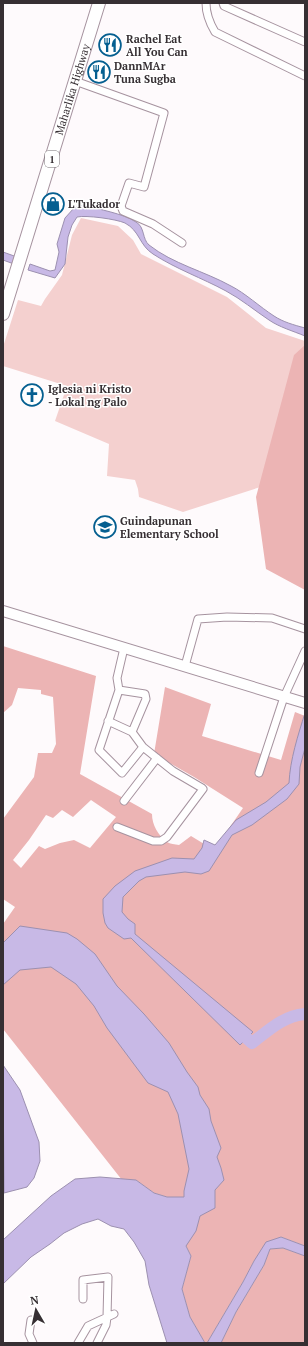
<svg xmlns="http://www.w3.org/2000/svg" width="308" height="1346" viewBox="0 0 308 1346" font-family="'PT Serif',serif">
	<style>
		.green { fill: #f4d0cf }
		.forest { fill: #ecb4b4; fill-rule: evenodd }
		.water { fill: #c8b9e6; stroke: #9c90b0 }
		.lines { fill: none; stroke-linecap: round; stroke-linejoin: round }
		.river { stroke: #c8b9e6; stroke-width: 12 }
		.minor-casing { stroke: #a6939f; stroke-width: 9 }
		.secondary-casing { stroke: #a6939f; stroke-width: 12 }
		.trunk-casing { stroke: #a6939f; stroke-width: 14 }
		.minor { stroke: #fff; stroke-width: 7 }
		.secondary { stroke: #fff; stroke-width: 10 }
		.trunk { stroke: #fff; stroke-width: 12 }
		.labels { text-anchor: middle; stroke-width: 3; stroke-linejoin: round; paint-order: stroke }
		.shield { fill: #fff; stroke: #726d70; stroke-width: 1 }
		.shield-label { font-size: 10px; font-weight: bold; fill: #362f33 }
		.poi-label { font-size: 11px; font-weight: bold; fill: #362f33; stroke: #fff; text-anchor: start }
		.street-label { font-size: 11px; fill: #362f33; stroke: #fff }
	</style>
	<rect width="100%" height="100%" fill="#fefafc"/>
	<path class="green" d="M81,218L118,226L133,240L141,254L227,297L266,328L305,341V381L279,481L183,512L139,497L138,489L135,480L107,476L109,444L55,421L67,386L3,366V347L18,300L41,306L45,299L62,275L72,235Z"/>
	<path class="forest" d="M305,345V590L266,569L256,497L294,355Z
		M3,646L96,676L80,774L152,814C152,825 158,835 167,842C170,844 175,844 179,845L191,836L214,850L243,808L194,777L154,754L165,687L211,704L202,736L281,760L295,712L305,716V1246L281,1237L254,1261L243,1282L207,1343H205L190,1317L182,1289L191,1256L186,1246L185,1198L167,1197L154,1193L136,1180H122L3,1029V924L15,907L3,899V819L34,777L38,753H52L56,744L53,697L41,694V690L18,688L12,705L3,713ZM91,800L116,817L90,848L74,840L60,843L45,849L39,846L21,868L13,860L29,840L46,815L53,818L62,810L73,817Z
		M283,1248L305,1256V1343H221L236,1312L264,1265L270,1249Z"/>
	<path class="water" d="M84,205C100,210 122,213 136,222C145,227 142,239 149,245C173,264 204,271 231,286C245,293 260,307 274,316C283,322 294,325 305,328V336C293,331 279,327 269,320C254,310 241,299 226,291C202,278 176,269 153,254C139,245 140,231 125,223C116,219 86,215 77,217L72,225L68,237L65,264L55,278L28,270L30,264L50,271L55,270L59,252L57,244L65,218L74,208Z
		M3,252L17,257L14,264L3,260Z
		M305,713V748L300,767L299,784L287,799L252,825L232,835L209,871L201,874L185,872L146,877L139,881L123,897L122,912L128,919L135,924V934L253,1032L240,1045L133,940L131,938L124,939L108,928L105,923L103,913V899L115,886L135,871L155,864L172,858L194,859L202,848L204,840L215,845L236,820L266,802L289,783C290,760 298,735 305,713Z
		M20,926L67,933L77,939L95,954L117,986L144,1014L169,1043L187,1072L198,1087L200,1095L209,1109L211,1121L221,1148L217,1157L221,1168L224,1180L215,1190V1208L200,1216L196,1231L186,1246L191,1256L182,1289L190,1317L205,1343H167L149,1285L145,1261L134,1242L124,1229L111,1226L98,1219L82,1224L64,1233L50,1244L31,1257L3,1284V1240L51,1196L75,1179L100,1177L136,1180L154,1193L167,1197H184V1191L189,1169L178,1114L168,1092L148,1083L107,1028L94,1006L76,984L51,967L20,970L3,985V943Z
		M3,1065L20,1090L39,1142L40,1161L34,1178L27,1187L4,1193Z
		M281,1237L305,1246V1256L283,1248L270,1249L264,1265L236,1312L221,1343H207L243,1282L254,1261L266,1242Z"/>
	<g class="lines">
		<path class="river" d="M235,1028L252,1043C269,1030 283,1016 305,1014"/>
		<g class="minor-casing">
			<path id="minor" d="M206,3C206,14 209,22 215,32L305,76
				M223,3L224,6L305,42
				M75,81L164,113L144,187L129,183L121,206L123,211L153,224L182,243
				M185,666L198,619L227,617L272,618L305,629
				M119,690L145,694L146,699L132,732
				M108,721L132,732L143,747L122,773L99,750L119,690L117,678L124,648
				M259,773L284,697L305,651
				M124,801L157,758
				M117,827L153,841H161L167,837L203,789L202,788L173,771L143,747
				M83,1299V1280L108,1277L107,1317L106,1325L97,1343
				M31,1320L29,1334L33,1343
				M78,1343L88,1326L114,1314"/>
		</g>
		<g class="secondary-casing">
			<path id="secondary" d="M3,611L305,703"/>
		</g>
		<g class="trunk-casing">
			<g id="trunk">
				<path id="s1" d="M3,314L99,3"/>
			</g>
		</g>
		<use href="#minor" class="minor"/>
		<use href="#secondary" class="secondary"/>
		<use href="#trunk" class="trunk"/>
	</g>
	<defs>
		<g id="restaurant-ring" transform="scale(1.15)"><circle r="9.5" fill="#fff" stroke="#055f90" stroke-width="1.5"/><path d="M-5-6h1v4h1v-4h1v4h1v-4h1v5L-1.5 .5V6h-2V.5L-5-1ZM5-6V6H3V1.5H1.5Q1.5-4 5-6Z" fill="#055f90"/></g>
		<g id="shop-ring" transform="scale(1.15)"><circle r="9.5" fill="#fff" stroke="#055f90" stroke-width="1.5"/><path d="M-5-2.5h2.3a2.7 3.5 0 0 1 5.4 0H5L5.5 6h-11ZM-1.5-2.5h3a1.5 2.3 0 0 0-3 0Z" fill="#055f90"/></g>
		<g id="church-ring" transform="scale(1.15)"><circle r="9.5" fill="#fff" stroke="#055f90" stroke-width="1.5"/><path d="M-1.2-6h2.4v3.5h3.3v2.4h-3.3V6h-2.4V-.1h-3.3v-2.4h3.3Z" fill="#055f90"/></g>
		<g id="school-ring" transform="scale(1.15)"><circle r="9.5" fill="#fff" stroke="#055f90" stroke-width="1.5"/><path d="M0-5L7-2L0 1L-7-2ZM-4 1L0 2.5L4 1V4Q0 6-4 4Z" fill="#055f90"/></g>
	</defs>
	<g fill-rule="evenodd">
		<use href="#restaurant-ring" x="110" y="45"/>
		<use href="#restaurant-ring" x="99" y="72"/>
		<use href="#shop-ring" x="53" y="204"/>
		<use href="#church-ring" x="32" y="395"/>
		<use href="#school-ring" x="105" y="527"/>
	</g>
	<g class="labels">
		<rect class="shield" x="45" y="151" width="14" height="16" rx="3"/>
		<g class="shield-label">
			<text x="52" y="163">1</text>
		</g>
		<g class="poi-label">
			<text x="126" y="43">Rachel Eat<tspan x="126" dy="13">All You Can</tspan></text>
			<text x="114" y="70">DannMAr<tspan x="114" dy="13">Tuna Sugba</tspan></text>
			<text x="68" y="208">L'Tukador</text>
			<text x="48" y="393">Iglesia ni Kristo<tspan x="48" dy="13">- Lokal ng Palo</tspan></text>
			<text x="120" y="525">Guindapunan<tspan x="120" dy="13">Elementary School</tspan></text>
		</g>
		<g class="street-label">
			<text dy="4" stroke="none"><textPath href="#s1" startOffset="235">Maharlika Highway</textPath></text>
		</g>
	</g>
	<rect width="308" height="1346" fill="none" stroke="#362f33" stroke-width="8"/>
	<g transform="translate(36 1310) rotate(351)" stroke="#ffffff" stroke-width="3" paint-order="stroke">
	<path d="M0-3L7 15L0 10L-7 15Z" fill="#362f33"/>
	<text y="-6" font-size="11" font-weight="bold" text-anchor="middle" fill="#362f33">N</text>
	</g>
</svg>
